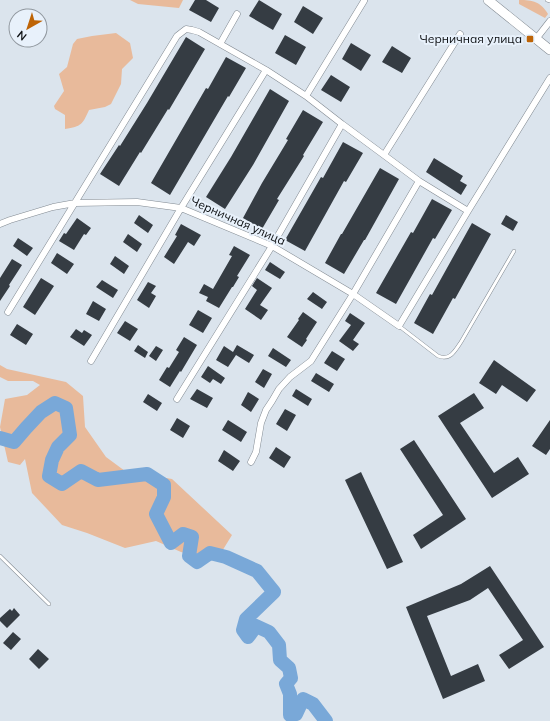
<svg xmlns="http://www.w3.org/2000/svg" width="550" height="721" viewBox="0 0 550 721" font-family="Mulish,sans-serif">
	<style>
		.green { fill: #e8ba9b }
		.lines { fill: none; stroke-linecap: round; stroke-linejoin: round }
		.river { stroke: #79a8d8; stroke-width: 14 }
		.building { fill: #353c43 }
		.lane-casing { stroke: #828a92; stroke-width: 4 }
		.street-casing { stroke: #828a92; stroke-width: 7 }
		.secondary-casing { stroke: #828a92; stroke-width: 10 }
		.lane { stroke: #fff; stroke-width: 3 }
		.street { stroke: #fff; stroke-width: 6 }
		.secondary { stroke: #fff; stroke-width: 9 }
		.poi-dot { fill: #be6406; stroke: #e8f1fb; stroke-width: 1.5 }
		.labels { text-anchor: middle; stroke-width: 4; stroke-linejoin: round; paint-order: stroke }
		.poi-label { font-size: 12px; fill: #0d1013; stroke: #e8f1fb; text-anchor: end }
		.street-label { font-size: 12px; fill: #0d1013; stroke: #e8f1fb }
	</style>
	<rect width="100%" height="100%" fill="#dbe4ed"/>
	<path class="green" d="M130,0H183L179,8L138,4Z
		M519,0C533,0 541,2 548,14L545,18L519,4Z
		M116,33L130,43L133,58L122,69L121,84L111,104L105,107L89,110C82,125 82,126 65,129V115L55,109L54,106L64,91L59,74L67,67L73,44L77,39L92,36Z
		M0,365L7,369L66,382L83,396L85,427L106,457L125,471L172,479L232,535L216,561L181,552L156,541L125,548L87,533L62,525L32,493L25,459L20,465L8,462L0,427L5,399L27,395L40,385L33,381H8L0,377Z"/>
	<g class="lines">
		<path class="river" d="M0,438L14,442L26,428L41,412L55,403L66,408L70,435L58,447L52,460L49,476L62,484L81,471L98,480L147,474L164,485V497L156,514L171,543L183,534L192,537L189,556L197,562L210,553L226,557L257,571L274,592L246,619L243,630L248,637L256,626L269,632L279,645L280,660L289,668L291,678L286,684L290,694V715L296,714L303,699L313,704L326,721"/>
	</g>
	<path class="building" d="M195,0H206L219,8L211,22L189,10Z
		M259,0L282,14L273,30L249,16Z
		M303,6L323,18L313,34L294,22Z
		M285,35L306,47L296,65L275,53Z
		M186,37L205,49L169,110L168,109L141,153L140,152L119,186L100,174L119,145L120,146L147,103Z
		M351,43L371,55L361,71L342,59Z
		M392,46L411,58L402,73L382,62Z
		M226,57L246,68L229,97L228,96L170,195L151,183L206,88L208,89Z
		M331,75L350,87L341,102L321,90Z
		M270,89L289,101L253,165L225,209L206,197L231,157Z
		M303,110L323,122L303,155L304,156L277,199L279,200L262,229L243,218L262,183L288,140L286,139Z
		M343,142L363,153L346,182L344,181L305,251L285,240L321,177L323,178Z
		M434,158L463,176L460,181L467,185L461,195L426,172Z
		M380,168L399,179L365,240H364L344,274L325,263L341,234H342Z
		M432,199L452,210L435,239L433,238L396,304L376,293L411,232L413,233Z
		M139,215L153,225L148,233L134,223Z
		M506,215L518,222L513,231L501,224Z
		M77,218L91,228L86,235L84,234L74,250L59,241L64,233L66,234Z
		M472,223L491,234L455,299L453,298L433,334L414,323L430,294L432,295Z
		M181,224L201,235L194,246L188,242L174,264L164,257L177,236L175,235Z
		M128,234L142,244L137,252L123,242Z
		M18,238L33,248L27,256L13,246Z
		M234,246L250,255L237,276L239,277L233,287H232L219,308L206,301L208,297L199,293L204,284L213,289L232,256L229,255Z
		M57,253L74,264L67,274L51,263Z
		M115,256L129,266L124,274L110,264Z
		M12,259L22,265L9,285L10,286L0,301V278Z
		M270,262L285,272L280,279L265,270Z
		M41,278L54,286L35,315L23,307Z
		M257,278L272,288L260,305L268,310L261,320L245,309L257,290L252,286Z
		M102,280L118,290L113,298L96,287Z
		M148,282L156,286L151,293L156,296L149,308L137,300Z
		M313,292L327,302L322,309L307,299Z
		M93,301L106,309L99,321L86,314Z
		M198,310L212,318L203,333L189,325Z
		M303,312L317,322L306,339L307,340L302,347L287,337L299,320L298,319Z
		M350,313L365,323L353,340L359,344L353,351L339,341L351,325L345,321Z
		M125,321L138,329L130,341L117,333Z
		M17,324L33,334L26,345L10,335Z
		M76,329L82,333L84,330L92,335L84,346L70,337Z
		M184,337L197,345L181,372L180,371L170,387L159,380L167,367L169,368L179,352L176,350Z
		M138,345L148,352L145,358L134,351Z
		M237,345L254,355L249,363L236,355L228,367L216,360L224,346L233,352Z
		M156,346L163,350L156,361L149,356Z
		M273,348L291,360L286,367L268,356Z
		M332,351L345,359L337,371L324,363Z
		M494,360L536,390L527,402L502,385L496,394L479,383Z
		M208,366L225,378L221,384L213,379L210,383L201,377Z
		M263,369L272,374L264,388L255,382Z
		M316,373L334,384L329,392L311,381Z
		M197,389L213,398L207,408L190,399Z
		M296,389L312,399L308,406L292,396Z
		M248,392L259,399L251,412L241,405Z
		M474,393L484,408L460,423L494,473L518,457L529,474L492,498L438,416Z
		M148,394L162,403L157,411L143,402Z
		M285,409L296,415L287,431L276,424Z
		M177,418L190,426L183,438L170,430Z
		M228,420L247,432L241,442L222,430Z
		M550,420V449L546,455L532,446Z
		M414,440L466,519L421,549L413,535L443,515L400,449Z
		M276,447L291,457L284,468L269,458Z
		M224,450L240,461L233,471L218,461Z
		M361,472L403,562L387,569L345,480Z
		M490,566L544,647L509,669L499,655L523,640L488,588L470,600L427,616L451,676L478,664L485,681L443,699L406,607L461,584Z
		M14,608L20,615L7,628L0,621V618L10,609L12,611Z
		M13,632L21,639L11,650L3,643Z
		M38,649L49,659L39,669L29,659Z"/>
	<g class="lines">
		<g class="lane-casing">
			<path id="lane" d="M547,0L550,1
				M399,326L438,356C450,361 455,351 461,342L514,251
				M0,556L49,604"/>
		</g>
		<g class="street-casing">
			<path id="street" d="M536,39L550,21
				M220,44L237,14
				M306,96L364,1
				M384,155L460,34
				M0,224L10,220L53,207L75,203L137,202L181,208L272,246L353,294L399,326L468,211L550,78
				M8,312L177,36L186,29L192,30L199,32L266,70L306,96L342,124L419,181L468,211
				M91,361L181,208L266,70
				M177,399L272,246L342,124
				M251,462L256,452L261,423L266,410L272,401L279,389L290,377L311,361L353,294L419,181"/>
		</g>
		<g class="secondary-casing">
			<path id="secondary" d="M488,0L550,50"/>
		</g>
		<use href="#lane" class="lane"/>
		<use href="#street" class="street"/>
		<use href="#secondary" class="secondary"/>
	</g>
	<rect class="poi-dot" x="526" y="35" width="8" height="8" rx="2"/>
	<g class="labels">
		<g class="poi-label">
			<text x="522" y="43">Черничная улица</text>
		</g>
		<g class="street-label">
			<text transform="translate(238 221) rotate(24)" y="4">Черничная улица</text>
		</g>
	</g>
	<g transform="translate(28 28) rotate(219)"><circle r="19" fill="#e8f1fb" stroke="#90979e"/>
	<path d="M0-3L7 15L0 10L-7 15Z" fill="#be6406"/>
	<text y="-6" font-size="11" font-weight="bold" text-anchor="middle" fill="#0d1013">N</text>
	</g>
</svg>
